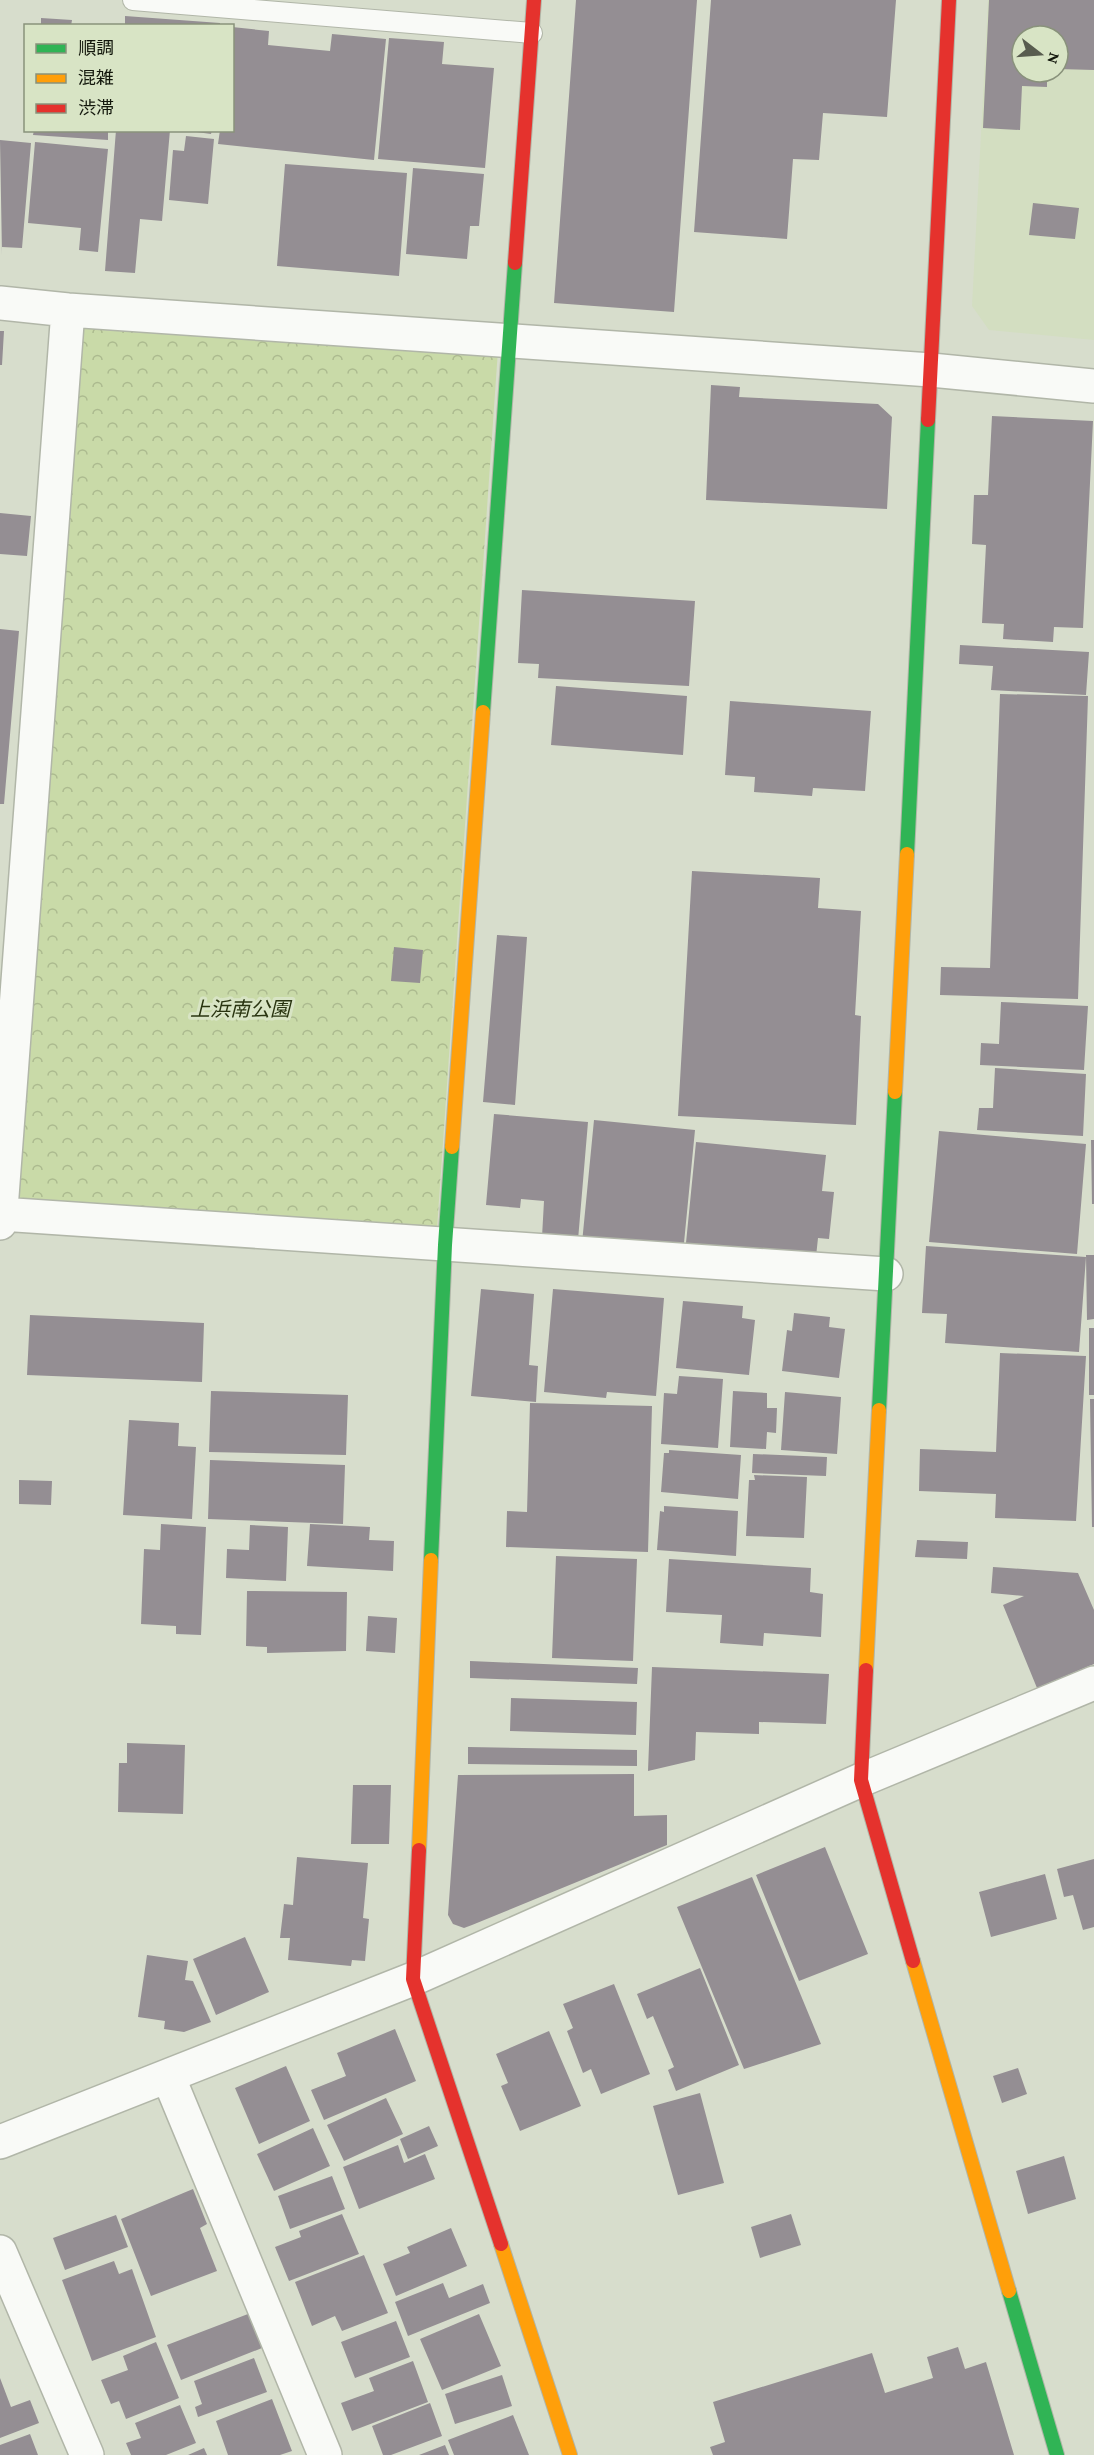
<svg xmlns="http://www.w3.org/2000/svg" width="1094" height="2455" viewBox="0 0 1094 2455" font-family="'Crimson Pro','Noto Sans JP',serif">
	<style>
		.built { fill: #d3dec1; fill-rule: evenodd }
		.park { fill: url(#park-crowns) }
		.building { fill: #948e93 }
		.lines { fill: none; stroke-linecap: round; stroke-linejoin: round }
		.lane-casing { stroke: #b1b6a8; stroke-width: 22 }
		.street-casing { stroke: #b1b6a8; stroke-width: 36 }
		.fast-casing { stroke: #b1b6a8; stroke-width: 16 }
		.slow-casing { stroke: #b1b6a8; stroke-width: 16 }
		.jam-casing { stroke: #b1b6a8; stroke-width: 16 }
		.lane { stroke: #f9faf7; stroke-width: 20 }
		.street { stroke: #f9faf7; stroke-width: 33 }
		.fast { stroke: #30b455; stroke-width: 14 }
		.slow { stroke: #ff9f0a; stroke-width: 14 }
		.jam { stroke: #e5322d; stroke-width: 14 }
		.labels { text-anchor: middle; stroke-width: 6; stroke-linejoin: round; paint-order: stroke }
		.park-label { font-size: 20px; font-style: italic; fill: #293410; stroke: #d8e4c5 }
	</style>
	<defs>
		<pattern id="park-crowns" width="20" height="18" patternUnits="userSpaceOnUse" patternTransform="scale(1.5)"><rect width="20" height="18" fill="#c9daa8"/><path d="M2 6a3 3 0 1 1 6 0M12 15a3 3 0 1 1 6 0" fill="none" stroke="#acba8f"/></pattern>
	</defs>
	<rect width="100%" height="100%" fill="#d7ddcc"/>
	<path class="built" d="M988,0H1094V340L989,330L972,306ZM1022,36H1058V72H1022Z"/>
	<path class="park" d="M80,323L498,350L436,1243L12,1210Z"/>
	<path class="building" d="M576,0H697L674,312L554,303Z
		M711,0H896L887,117L823,113L819,160L793,159L787,239L694,232Z
		M989,0H1094V70L1058,69V36H1022V72H1047V87L1022,86L1020,130L983,128Z
		M125,16L220,23V26H125Z
		M41,18L72,20L71,26H41Z
		M232,27L269,31L268,45L330,51L332,34L386,39L374,160L218,144L220,130H232Z
		M389,38L444,42L442,64L494,68L485,168L378,159Z
		M34,130H108V140L33,135Z
		M116,130H170L162,221L140,219L135,273L105,271Z
		M182,130H212L211,134Z
		M186,136L214,139L208,204L169,200L173,150L184,151Z
		M0,140L31,143L22,248L2,247V255Z
		M35,142L108,149L98,252L79,250L81,228L28,223Z
		M285,164L407,173L399,276L277,266Z
		M413,168L484,174L479,226H470L467,259L406,254Z
		M1033,203L1079,208L1075,239L1029,235Z
		M0,331H4L2,365H0Z
		M711,385L740,387L739,397L878,404L892,417L887,509L706,500Z
		M992,416L1093,421L1083,628L1054,627L1053,642L1003,639L1004,624L982,623L986,545L972,544L974,495H988Z
		M0,513L31,516L27,556L0,554Z
		M522,590L695,601L689,686L538,678L539,664L518,663Z
		M0,629L19,631L4,804H0Z
		M960,645L1089,652L1086,695L991,690L993,666L959,664Z
		M556,686L687,696L683,755L551,745Z
		M1000,694L1088,696L1078,999L940,995L941,967L990,968Z
		M730,701L871,711L865,791L813,788L812,796L754,792L755,777L725,775Z
		M692,871L820,878L818,908L861,911L855,1015L861,1016L856,1125L678,1116Z
		M497,935L527,937L515,1105L483,1102Z
		M394,947L423,950L420,983L391,981Z
		M1001,1002L1088,1006L1084,1070L980,1065L981,1043L999,1044Z
		M995,1068L1086,1074L1083,1136L977,1130L979,1108H993Z
		M494,1114L588,1122L578,1240L542,1237L544,1201L521,1199L520,1208L486,1205Z
		M594,1120L695,1130L683,1253L582,1243Z
		M939,1131L1086,1144L1077,1254L929,1242Z
		M1091,1140H1094V1204H1092Z
		M696,1142L826,1155L822,1191L834,1192L829,1239L818,1238L815,1266L685,1253Z
		M926,1246L1086,1257L1079,1352L945,1343L947,1314L922,1313Z
		M1086,1255H1094V1319L1087,1320Z
		M481,1289L534,1294L529,1365L538,1366L536,1402L471,1396Z
		M553,1289L664,1298L656,1396L607,1392L606,1398L544,1392Z
		M683,1301L743,1306L742,1318L755,1320L749,1375L676,1368Z
		M794,1313L830,1317L829,1327L845,1329L839,1378L782,1371L787,1330L792,1331Z
		M30,1315L204,1323L202,1382L27,1375Z
		M1089,1328H1094V1395H1089Z
		M1000,1353L1086,1356L1076,1521L995,1518L996,1494L919,1491L920,1449L996,1452Z
		M679,1376L723,1379L718,1448L661,1444L664,1393L677,1394Z
		M211,1391L348,1395L346,1455L209,1452Z
		M733,1391L767,1393V1408H777L776,1433L767,1432L766,1449L730,1447Z
		M785,1392L841,1397L837,1454L781,1450Z
		M1090,1399H1094V1527H1092Z
		M530,1403L652,1406L648,1552L506,1547L507,1511L527,1512Z
		M129,1420L179,1423L178,1446L196,1447L192,1519L123,1515Z
		M669,1450L741,1455L738,1499L661,1492L664,1453H669Z
		M753,1454L827,1457L826,1476L752,1473Z
		M210,1460L345,1465L343,1524L208,1519Z
		M754,1475L807,1477L804,1538L746,1536L749,1480H755Z
		M19,1480L52,1481L51,1505L19,1504Z
		M664,1506L738,1511L736,1556L657,1550L660,1511L664,1512Z
		M161,1524L206,1527L201,1635L176,1634V1626L141,1624L144,1549L160,1550Z
		M310,1524L370,1527L369,1540L394,1541L393,1571L307,1566Z
		M250,1525L288,1527L286,1581L226,1578L227,1549L249,1550Z
		M917,1540L968,1542L967,1559L915,1557Z
		M556,1556L637,1559L633,1661L552,1658Z
		M669,1559L811,1568L810,1592L823,1594L821,1637L764,1633L763,1646L720,1643L722,1615L666,1612Z
		M993,1567L1078,1573L1094,1610V1664L1037,1688L1003,1605L1024,1596L991,1593Z
		M247,1591L347,1592L346,1651L267,1653V1647L246,1646Z
		M368,1616L397,1618L395,1653L366,1651Z
		M470,1661L638,1668L637,1684L470,1678Z
		M652,1667L829,1674L826,1724L759,1722V1734L696,1732L695,1760L648,1771Z
		M511,1698L637,1702L636,1735L510,1731Z
		M127,1743L185,1745L183,1814L118,1812L119,1763H127Z
		M468,1747L637,1750V1766L468,1764Z
		M634,1774V1816L667,1815V1845L472,1925L464,1928L453,1924L448,1915L458,1775Z
		M353,1785H391L389,1844H351Z
		M825,1847L868,1954L799,1981L756,1875Z
		M297,1857L368,1863L363,1918L369,1919L365,1961L352,1960L351,1966L288,1960L290,1938H280L284,1904L293,1905Z
		M1094,1859V1927L1083,1930L1073,1895L1064,1897L1057,1869Z
		M1045,1874L1057,1919L991,1937L979,1892Z
		M752,1877L821,2044L744,2069L677,1907Z
		M245,1937L269,1992L216,2015L193,1959Z
		M147,1955L188,1961L185,1980L193,1981L211,2022L184,2032L164,2029L165,2021L138,2017Z
		M700,1968L739,2065L676,2091L668,2070L674,2067L653,2016L647,2019L637,1994Z
		M614,1984L650,2074L601,2094L591,2069L583,2073L567,2031L573,2028L563,2004Z
		M395,2029L416,2081L324,2120L311,2090L346,2076L337,2053Z
		M549,2031L581,2106L520,2131L501,2086L508,2083L496,2054Z
		M286,2066L310,2121L259,2144L235,2088Z
		M1018,2068L1027,2094L1002,2103L993,2076Z
		M700,2093L724,2183L678,2195L653,2106Z
		M386,2098L403,2134L344,2161L327,2125Z
		M429,2126L438,2146L408,2159L400,2139Z
		M313,2128L330,2166L274,2191L257,2154Z
		M398,2145L404,2163L425,2154L435,2179L359,2209L343,2167Z
		M1064,2156L1076,2199L1028,2214L1016,2171Z
		M332,2176L345,2209L290,2229L278,2196Z
		M193,2189L207,2224L200,2228L217,2271L151,2296L121,2219Z
		M342,2214L359,2254L289,2281L275,2247L301,2237L299,2231Z
		M791,2214L801,2245L760,2258L751,2227Z
		M116,2215L128,2247L65,2270L53,2238Z
		M451,2228L467,2266L396,2296L383,2264L410,2253L407,2247Z
		M364,2255L388,2313L342,2331L335,2316L312,2326L295,2282Z
		M114,2261L119,2274L132,2269L156,2337L92,2361L62,2280Z
		M443,2283L449,2298L483,2284L490,2303L408,2336L395,2302Z
		M248,2314L262,2348L181,2380L167,2345Z
		M479,2314L501,2366L442,2390L420,2339Z
		M396,2321L410,2357L355,2378L341,2342Z
		M156,2342L179,2398L126,2419L119,2401L111,2404L101,2380L128,2370L123,2356Z
		M958,2347L965,2369L986,2362L1014,2455H713L710,2447L725,2442L713,2402L872,2353L885,2393L933,2378L927,2357Z
		M254,2358L267,2392L198,2417L195,2407L202,2404L194,2381Z
		M413,2361L428,2402L352,2431L341,2403L374,2391L369,2378Z
		M502,2375L512,2406L455,2424L445,2394Z
		M0,2378L11,2407L30,2400L39,2423L0,2438Z
		M272,2399L292,2451L280,2455H228L216,2421Z
		M430,2403L442,2436L391,2455H383L372,2426Z
		M180,2405L196,2443L166,2455H131L126,2443L141,2438L135,2423Z
		M513,2415L529,2455H454L448,2440Z
		M30,2434L38,2455H0V2445Z
		M445,2445L449,2455H419Z
		M204,2448L207,2455H188Z"/>
	<g class="lines">
		<g class="lane-casing">
			<path id="lane" d="M133,0L532,33"/>
		</g>
		<g class="street-casing">
			<path id="street" d="M0,303L68,310L931,370L1094,386
				M0,1214L886,1274
				M0,1223L68,310
				M168,2076L325,2455
				M0,2142L413,1979L861,1780L1094,1683
				M0,2252L87,2455"/>
		</g>
		<g class="fast-casing">
			<path id="fast" d="M483,712L515,263
				M907,854L928,420
				M879,1410L895,1092
				M431,1560L445,1245L452,1147
				M1009,2291L1057,2455"/>
		</g>
		<g class="slow-casing">
			<path id="slow" d="M895,1092L907,854
				M452,1147L483,712
				M866,1670L879,1410
				M419,1850L431,1560
				M913,1961L1009,2291
				M501,2244L570,2455"/>
		</g>
		<g class="jam-casing">
			<path id="jam" d="M515,263L534,0
				M928,420L949,0
				M866,1670L861,1780L913,1961
				M419,1850L413,1979L501,2244"/>
		</g>
		<use href="#lane" class="lane"/>
		<use href="#street" class="street"/>
		<use href="#fast" class="fast"/>
		<use href="#slow" class="slow"/>
		<use href="#jam" class="jam"/>
	</g>
	<g class="labels">
		<g class="park-label">
			<text x="240" y="1016">上浜南公園</text>
		</g>
	</g>
	<rect x="24" y="24" width="210" height="108" fill="#d8e4c5" stroke="#89927b" stroke-width="1.5"/>
	<rect x="36" y="44" width="30" height="9" fill="#30b455" stroke="#89927b" stroke-width="1.5"/>
	<text x="78" y="54" font-size="18" fill="#13170c">順調</text>
	<rect x="36" y="74" width="30" height="9" fill="#ff9f0a" stroke="#89927b" stroke-width="1.5"/>
	<text x="78" y="84" font-size="18" fill="#13170c">混雑</text>
	<rect x="36" y="104" width="30" height="9" fill="#e5322d" stroke="#89927b" stroke-width="1.5"/>
	<text x="78" y="114" font-size="18" fill="#13170c">渋滞</text>
	<g transform="translate(1040 54) rotate(107)"><circle r="28" fill="#d8e4c5" stroke="#89927b" stroke-width="1.5"/>
	<path d="M0-4.5L10 22L0 15L-10 22Z" fill="#585c4f"/>
	<text y="-9" font-size="16" font-weight="bold" text-anchor="middle" fill="#13170c">N</text>
	</g>
</svg>
